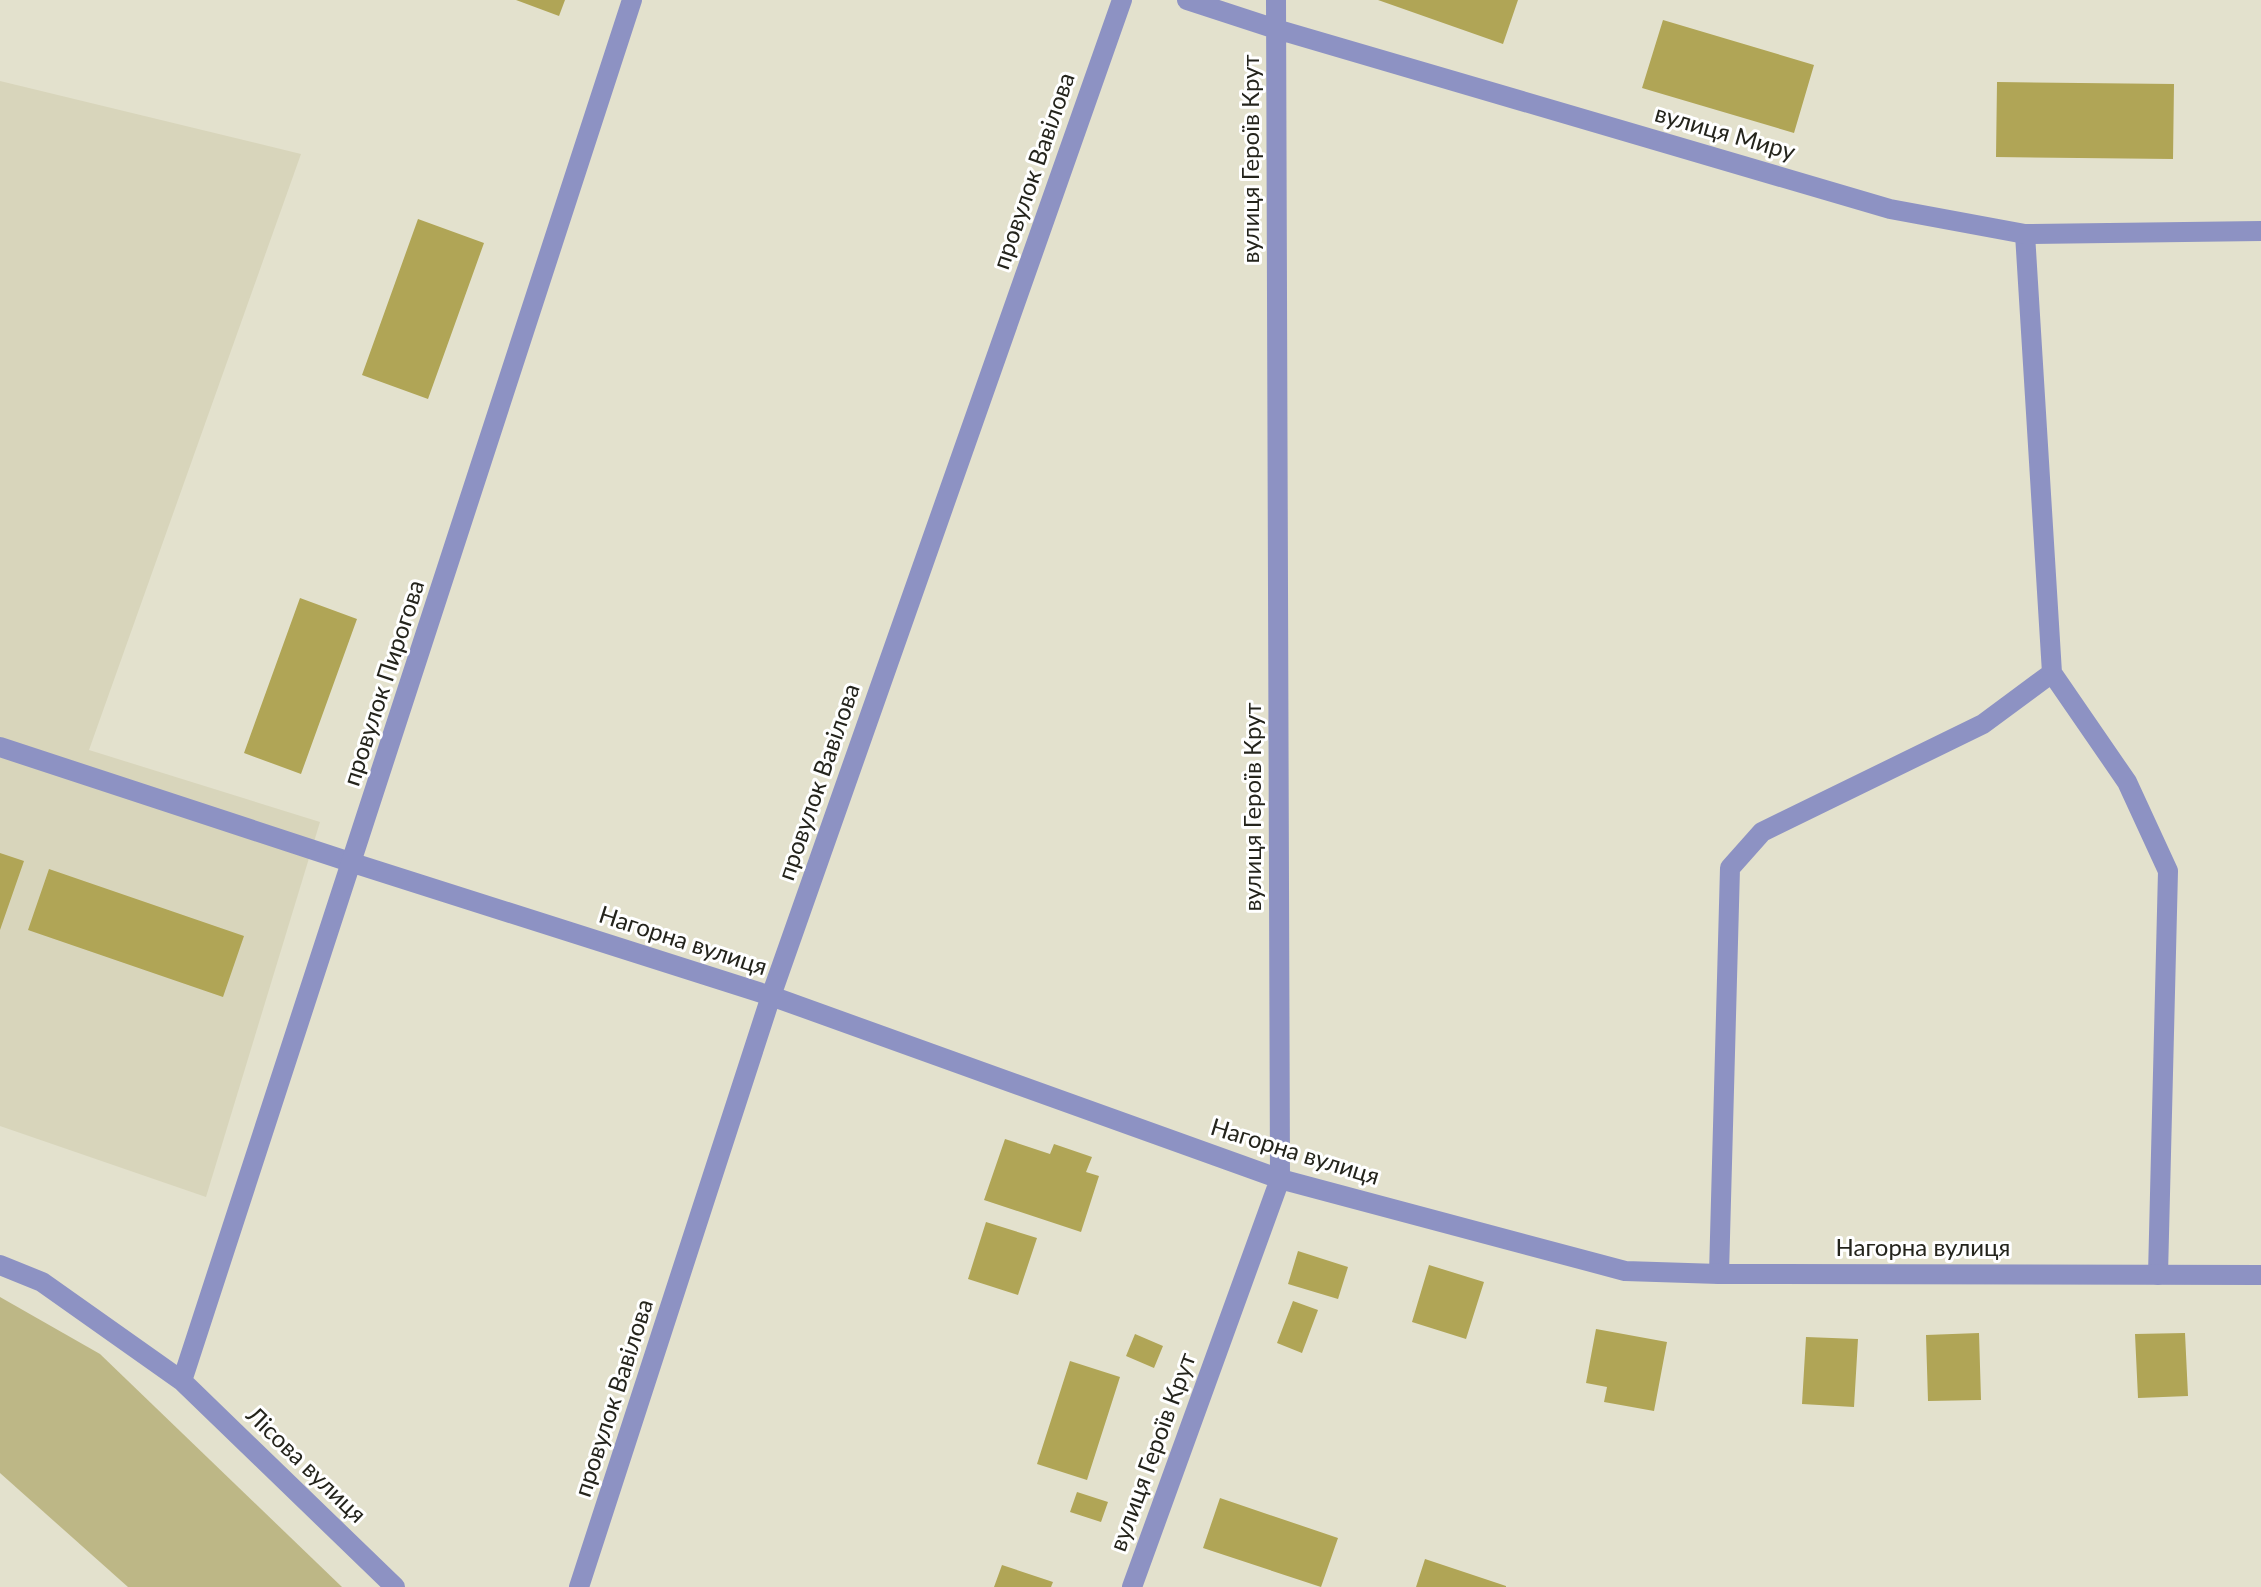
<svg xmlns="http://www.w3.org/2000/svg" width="2261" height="1587" viewBox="0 0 2261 1587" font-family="Lato,sans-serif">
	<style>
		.built { fill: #d8d5bb }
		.green { fill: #bdb786 }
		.building { fill: #b0a556 }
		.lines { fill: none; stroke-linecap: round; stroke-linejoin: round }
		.lane { stroke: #8d92c3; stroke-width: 20 }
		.street { stroke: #8d92c3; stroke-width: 20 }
		.labels { text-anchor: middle; stroke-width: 6; stroke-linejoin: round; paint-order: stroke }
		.street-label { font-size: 24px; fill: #24241c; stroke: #fff }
	</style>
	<rect width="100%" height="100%" fill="#e3e1cd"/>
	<path class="built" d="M0,81L301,154L89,750L320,822L206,1197L0,1126Z"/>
	<path class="green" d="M0,1297L100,1354L342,1587H128L0,1473Z"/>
	<path class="building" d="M516,0H565L559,16Z
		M1378,0H1518L1503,44Z
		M1663,20L1814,65L1794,133L1642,88Z
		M1997,82L2174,84L2173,159L1996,157Z
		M418,219L484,243L428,399L362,375Z
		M300,598L357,619L301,774L244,753Z
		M0,853L24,861L0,930Z
		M49,869L244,936L223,997L28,930Z
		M1005,1139L1050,1154L1054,1144L1092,1157L1086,1172L1099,1176L1081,1232L984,1200Z
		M986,1222L1037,1238L1018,1295L968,1279Z
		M1298,1251L1348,1267L1338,1299L1288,1284Z
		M1429,1265L1484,1282L1466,1339L1412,1322Z
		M1293,1301L1318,1310L1302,1353L1277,1343Z
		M1596,1329L1667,1342L1654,1411L1604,1402L1607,1387L1586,1383Z
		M1979,1333L1981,1400L1928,1401L1926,1335Z
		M2185,1333L2188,1396L2138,1398L2135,1334Z
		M1135,1334L1163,1346L1154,1368L1126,1356Z
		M1806,1337L1858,1339L1854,1407L1802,1404Z
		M1070,1361L1120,1377L1087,1480L1037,1464Z
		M1077,1492L1108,1502L1101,1522L1070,1512Z
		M1220,1498L1338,1538L1321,1587L1203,1548Z
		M1425,1559L1506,1586V1587H1416Z
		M1002,1565L1053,1582L1051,1587H994Z"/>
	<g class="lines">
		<path class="lane" d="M2025,234L2052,673L2127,782L2168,871L2158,1275
			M0,747L353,863
			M1719,1274L1730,868L1762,832L1983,724L2052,673"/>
		<path class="street" d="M1187,0L1276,29L1890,209L2025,234L2261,231
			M353,863L771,996L1280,1179L1625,1271L1719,1274L2261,1275
			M0,1265L42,1282L182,1381L395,1587
			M182,1381L632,0
			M579,1587L771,996L1122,0
			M1132,1587L1280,1179L1276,0"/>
	</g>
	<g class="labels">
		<g class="street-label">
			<text transform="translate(1725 133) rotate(16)" y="8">вулиця Миру</text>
			<text transform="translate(1251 159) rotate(-90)" y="8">вулиця Героїв Крут</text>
			<text transform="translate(1034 171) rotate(-71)" y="8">провулок Вавілова</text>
			<text transform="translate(384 683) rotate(-72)" y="8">провулок Пирогова</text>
			<text transform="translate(819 782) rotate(-71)" y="8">провулок Вавілова</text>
			<text transform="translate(1253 807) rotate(-90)" y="8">вулиця Героїв Крут</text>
			<text transform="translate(683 941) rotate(18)" y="8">Нагорна вулиця</text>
			<text transform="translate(1295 1152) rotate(17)" y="8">Нагорна вулиця</text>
			<text x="1923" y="1256">Нагорна вулиця</text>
			<text transform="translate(614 1398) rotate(-72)" y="8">провулок Вавілова</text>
			<text transform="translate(1153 1452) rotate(-70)" y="8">вулиця Героїв Крут</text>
			<text transform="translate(306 1465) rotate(44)" y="8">Лісова вулиця</text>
		</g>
	</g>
</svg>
